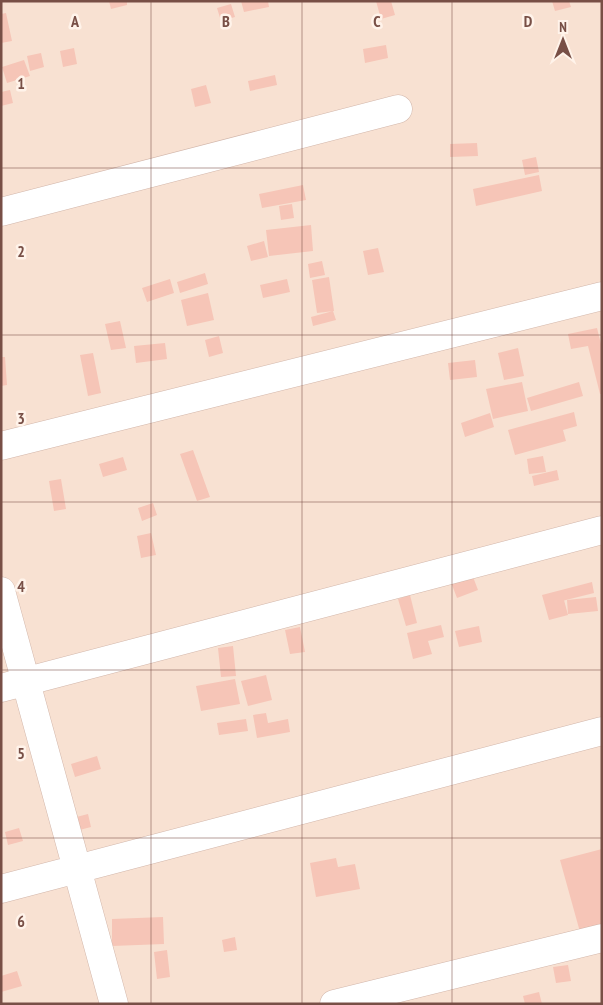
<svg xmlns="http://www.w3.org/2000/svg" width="603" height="1005" viewBox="0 0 603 1005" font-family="'PT Sans Narrow',sans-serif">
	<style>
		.residential { fill: #f8e1d2 }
		.building { fill: #f6c5b7 }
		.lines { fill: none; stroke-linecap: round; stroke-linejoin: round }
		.minor-casing { stroke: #d2b6aa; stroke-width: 29 }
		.minor { stroke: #fff; stroke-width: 28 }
		.grid { fill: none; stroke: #784f46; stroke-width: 1; stroke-opacity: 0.55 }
		.grid-label { font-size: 16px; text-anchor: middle; font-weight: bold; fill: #784f46; stroke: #fff3ea; stroke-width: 5; stroke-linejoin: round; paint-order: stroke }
	</style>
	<rect width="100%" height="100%" fill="#feeee2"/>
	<path class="residential" d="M1,1H602V1004H1Z"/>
	<path class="building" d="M109,1H127V5L111,9Z
		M241,1H268L269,7L244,12Z
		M376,1H391L395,15L381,19Z
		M552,1H569L571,7L555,11Z
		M231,4L235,17L221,21L217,8Z
		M6,13L12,41L1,43V14Z
		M386,45L388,58L365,63L363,49Z
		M74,48L77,64L63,67L60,51Z
		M41,53L44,67L30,71L27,56Z
		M24,60L30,76L7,83L2,67Z
		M275,75L277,85L250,91L248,81Z
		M206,85L211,103L195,107L191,89Z
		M10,90L13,103L1,106V92Z
		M477,143L478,156L450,157V144Z
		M536,157L539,172L525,175L522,160Z
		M539,175L542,191L476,206L473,189Z
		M303,185L306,200L262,208L259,194Z
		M292,204L294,218L281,220L279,206Z
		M311,225L313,251L269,256L266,230Z
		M264,241L268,257L251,261L247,246Z
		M378,248L384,272L368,275L363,251Z
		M322,261L325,275L310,278L308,264Z
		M205,273L208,284L180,293L177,282Z
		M329,277L334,311L317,313L312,280Z
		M170,279L174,293L147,302L142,288Z
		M287,279L290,292L263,298L260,285Z
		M208,293L214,320L187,326L181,300Z
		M333,311L336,320L313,326L311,317Z
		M120,321L126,348L111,350L105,324Z
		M597,328L602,348V394H600L588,346L571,349L568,334Z
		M219,336L223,353L209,357L205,340Z
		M165,343L167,359L136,363L134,346Z
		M518,348L524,376L504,380L498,353Z
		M93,353L101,393L88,396L80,355Z
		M1,357H5L7,385L1,386Z
		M475,360L477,377L450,380L448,363Z
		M522,382L528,411L493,419L486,389Z
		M579,382L583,396L531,411L527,398Z
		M574,412L577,426L563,430L566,441L515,455L508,430Z
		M490,413L494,427L465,437L461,423Z
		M193,450L210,497L197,501L180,454Z
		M543,456L546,472L529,474L527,459Z
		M123,457L127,470L103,477L99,464Z
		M557,470L559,480L534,486L532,476Z
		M61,479L66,509L54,511L49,481Z
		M153,503L157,515L142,521L138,508Z
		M151,533L156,555L141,558L137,536Z
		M470,569L478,590L457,598L449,577Z
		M592,582L594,593L562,601L564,600L568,615L549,620L542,595Z
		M410,595L417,623L406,626L398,599Z
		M596,597L598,611L568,614L567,600Z
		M441,625L444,637L428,641L432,654L413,659L407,633Z
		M479,626L482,642L459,647L455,631Z
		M300,627L305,652L290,654L285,630Z
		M233,646L236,676L221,677L218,648Z
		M266,675L272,700L248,706L241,681Z
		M235,679L240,704L201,711L196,686Z
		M266,713L268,723L288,719L290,732L257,738L253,715Z
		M246,719L248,731L219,735L217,723Z
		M97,756L101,769L75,777L71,764Z
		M88,814L91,827L64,834L61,821Z
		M19,828L23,841L8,845L5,832Z
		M602,849V926L580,932L560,860Z
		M336,858L338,867L355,864L360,889L316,897L310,863Z
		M163,917L164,944L112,946V919Z
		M235,937L237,950L224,952L222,940Z
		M167,950L170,977L157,979L154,952Z
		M568,965L571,981L556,983L553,967Z
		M17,971L22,986L1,992V976Z
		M539,992L542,1004H525L523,996Z"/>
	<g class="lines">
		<g class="minor-casing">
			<path id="minor" d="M1,212L398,109
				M1,446L602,296
				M1,591L114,1004
				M1,688L602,530
				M1,889L602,731
				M334,1004L602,938"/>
		</g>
		<use href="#minor" class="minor"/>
	</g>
	<path class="grid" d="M151,1V1004M302,1V1004M452,1V1004M1,168H602M1,335H602M1,502H602M1,670H602M1,838H602"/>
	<g class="grid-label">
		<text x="75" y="27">A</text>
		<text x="226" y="27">B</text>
		<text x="377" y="27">C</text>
		<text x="528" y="27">D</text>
		<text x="21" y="89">1</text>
		<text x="21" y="257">2</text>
		<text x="21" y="424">3</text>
		<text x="21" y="592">4</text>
		<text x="21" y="759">5</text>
		<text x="21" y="927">6</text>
	</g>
	<rect width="603" height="1005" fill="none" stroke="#784f46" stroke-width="5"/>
	<g transform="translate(563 40)" stroke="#fff3ea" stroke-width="4" paint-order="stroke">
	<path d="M0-4L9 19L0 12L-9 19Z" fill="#784f46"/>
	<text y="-8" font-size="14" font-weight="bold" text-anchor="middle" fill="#784f46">N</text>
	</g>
</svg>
